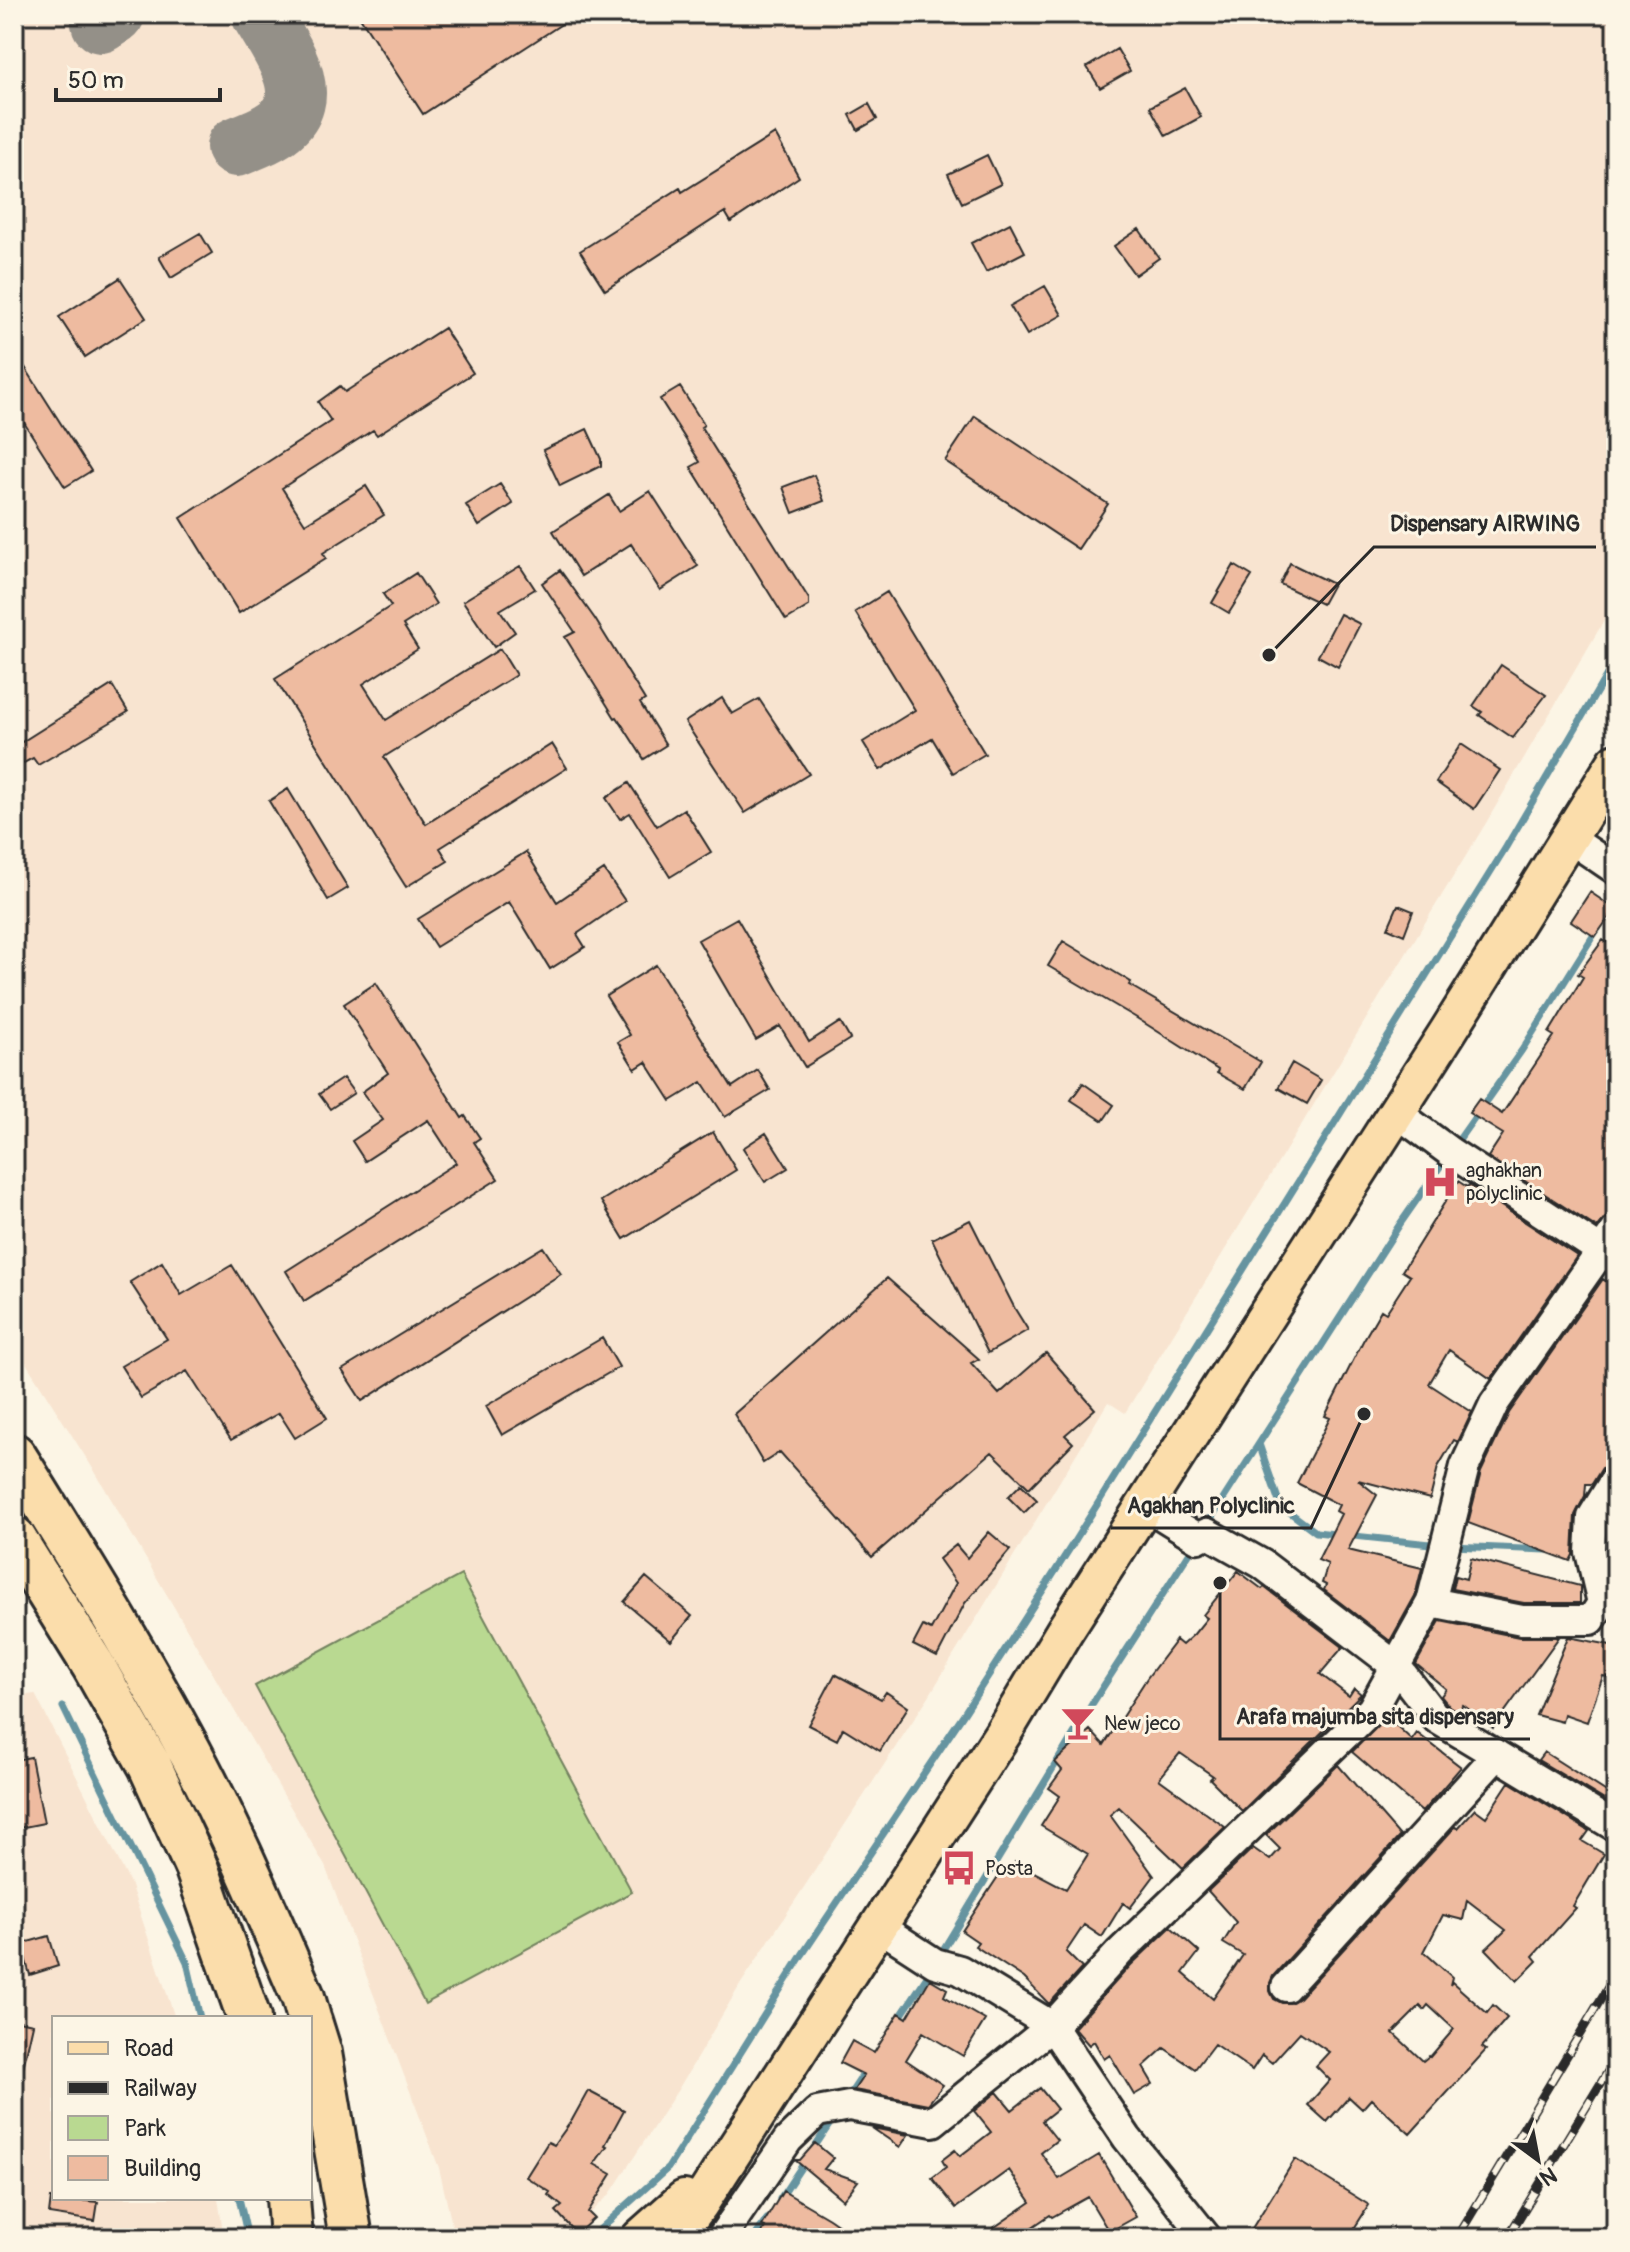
<svg xmlns="http://www.w3.org/2000/svg" width="1630" height="2252" viewBox="0 0 1630 2252" font-family="Pangolin,sans-serif">
	<style>
		.built { fill: #f8e4d0 }
		.green { fill: #b9d991; stroke: #72825e; stroke-width: 2 }
		.lines { fill: none; stroke-linecap: round; stroke-linejoin: round }
		.stream { stroke: #6694a0; stroke-width: 7 }
		.taxiway { stroke: #949088; stroke-width: 60 }
		.building { fill: #eebba0; stroke: #2b2b2b; stroke-width: 2; fill-rule: evenodd }
		.minor-casing { stroke: #2b2b2b; stroke-width: 34 }
		.major-casing { stroke: #2b2b2b; stroke-width: 42 }
		.highway-casing { stroke: #2b2b2b; stroke-width: 48 }
		.minor { stroke: #fcf5e5; stroke-width: 28 }
		.major { stroke: #fbddab; stroke-width: 36 }
		.highway { stroke: #fbddab; stroke-width: 42 }
		.rail-casing { stroke: #2b2b2b; stroke-width: 9 }
		.rail { stroke: #fcf5e5; stroke-width: 6; stroke-dasharray: 18; stroke-linecap: butt }
		.labels { text-anchor: middle; stroke-width: 6; stroke-linejoin: round; paint-order: stroke }
		.poi-label { font-size: 20px; fill: #2b2b2b; stroke: #fcf5e5; text-anchor: start }
		.leader { fill: none; stroke: #2b2b2b; stroke-width: 3 }
		.callout-dot { fill: #2b2b2b; stroke: #fcf5e5; stroke-width: 3 }
		.callout-label { font-size: 22px; text-anchor: middle; font-weight: bold; fill: #2b2b2b; stroke: #fcf5e5; stroke-width: 6; stroke-linejoin: round; paint-order: stroke }
	</style>
	<rect width="100%" height="100%" fill="#fcf5e5"/>
	<filter id="ink" filterUnits="userSpaceOnUse"><feTurbulence type="fractalNoise" baseFrequency=".0125" numOctaves="2"/><feDisplacementMap in="SourceGraphic" scale="16" xChannelSelector="R" yChannelSelector="G"/><feConvolveMatrix kernelMatrix="1 2 1 2 8 2 1 2 1" color-interpolation-filters="sRGB"/></filter>
	<g filter="url(#ink)">
		<path class="built" d="M14,14H1616V600L1486,823L1125,1413L1108,1402L929,1696L740,1985L679,2088L610,2194L565,2238H455L439,2168L325,1866L97,1475L14,1344Z
			M35,1694L130,1883L175,2018H54V2198H218L224,2238H14V1697Z"/>
		<path class="green" d="M461,1575L632,1892L425,2004L255,1686Z"/>
		<g class="lines">
			<path class="stream" d="M1614,824L1616,822
				M1453,1148L1522,1050L1598,928
				M1259,1444L1280,1505L1316,1532L1440,1545
				M1206,1526L1400,1224L1446,1158
				M1452,1546L1547,1550
				M1596,1552L1616,1554
				M63,1707L187,1962L200,2018
				M938,1958L1092,1704L1195,1544
				M897,2022L932,1969
				M847,2099L866,2070
				M239,2198L248,2238
				M780,2199L835,2116
				M590,2238L668,2168L802,1955L963,1715L1072,1545L1311,1161L1506,847L1616,659
				M754,2238L767,2219"/>
			<path class="taxiway" d="M101,23L115,14
				M236,147C250,141 268,135 280,125C318,94 279,46 261,14"/>
		</g>
		<path class="building" d="M358,14H577L423,114Z
			M1117,49L1130,71L1100,88L1087,67Z
			M1185,88L1201,117L1166,136L1150,107Z
			M869,104L877,119L858,130L850,115Z
			M775,134L799,177L731,222L725,212L605,290L580,251L680,188L682,192Z
			M987,155L1001,184L962,203L948,174Z
			M1010,223L1025,252L986,272L971,243Z
			M1139,229L1159,258L1135,275L1114,246Z
			M200,233L212,253L171,278L159,257Z
			M120,278L146,318L85,357L59,317Z
			M1045,286L1062,315L1027,335L1010,306Z
			M444,328L473,373L377,435L373,430L282,488L305,524L366,486L384,515L323,553L326,558L239,613L181,518L331,421L318,402L340,386L345,392Z
			M14,350L91,471L65,487L14,407Z
			M680,387L704,425L701,427L809,599V606L786,620L691,467L700,462L660,399Z
			M975,416L1108,504L1078,549L945,461Z
			M587,429L601,459V466L560,486L543,450Z
			M814,475L824,501L793,513L783,487Z
			M500,484L513,504L479,526L466,505Z
			M650,491L698,566L660,590L631,544L581,576L553,531L609,495L619,511Z
			M1290,563L1333,584L1322,604L1280,584Z
			M1234,565L1252,576L1229,613L1212,603Z
			M520,566L535,589L500,610L515,632L494,647L463,601Z
			M560,570L595,619L645,700L640,703L666,745L644,759L617,717L615,718L565,637L575,632L542,583Z
			M416,573L436,604L403,625L418,649L363,684L386,720L500,649L516,675L384,757L426,824L552,744L567,768L440,848L448,861L406,887L275,679L391,606L383,594Z
			M887,592L985,754L953,773L932,738L880,770L863,742L915,710L855,612Z
			M1340,614L1360,624L1338,667L1318,656Z
			M1501,665L1546,695L1513,738L1479,715L1482,712L1473,706Z
			M112,685L128,712L38,765L33,758L14,768V747Z
			M722,698L732,714L759,699L809,774L745,813L685,722Z
			M1461,744L1500,770L1474,809L1436,782Z
			M629,783L657,826L684,809L711,852L670,877L630,813L620,819L606,798Z
			M288,789L348,888L328,900L269,801Z
			M526,852L557,902L604,870L625,901L577,934L585,947L550,969L509,902L436,947L418,919Z
			M1590,892L1615,909L1595,937L1571,921Z
			M1398,905L1413,911L1404,935L1388,928Z
			M737,918L809,1042L840,1022L850,1039L805,1067L780,1026L756,1040L698,940Z
			M1603,940L1616,948V1213L1608,1215L1597,1228L1488,1157L1503,1134L1469,1113L1479,1099L1502,1114L1554,1036L1549,1033L1583,977L1578,974Z
			M1063,941L1131,982L1129,985L1261,1062L1245,1089L1217,1073L1218,1070L1135,1017L1048,966Z
			M656,965L732,1087L758,1070L770,1090L725,1117L702,1082L671,1101L646,1062L635,1069L618,1042L630,1035L606,996Z
			M376,983L462,1118L465,1116L480,1138L474,1142L498,1179L304,1301L286,1271L456,1163L428,1120L365,1161L352,1141L383,1120L362,1092L388,1073L344,1004Z
			M1292,1063L1321,1080L1307,1104L1278,1088Z
			M343,1078L354,1093L330,1109L319,1094Z
			M1083,1083L1114,1105L1103,1121L1071,1100Z
			M713,1132L736,1170L624,1239L601,1201Z
			M766,1133L788,1168L765,1182L743,1148Z
			M1458,1181L1467,1187L1469,1185L1577,1256L1491,1379L1449,1350L1429,1384L1472,1412L1458,1442L1454,1440L1438,1467L1430,1499L1358,1480L1377,1495L1348,1550L1422,1568L1415,1596L1390,1641L1324,1590L1326,1585L1322,1583L1328,1564L1318,1560L1341,1514L1336,1511L1339,1505L1297,1483L1330,1418L1325,1416L1363,1341L1381,1310L1386,1313L1410,1276L1402,1271Z
			M970,1220L1015,1309L1028,1330L988,1353L932,1239Z
			M543,1247L561,1274L362,1401L342,1370Z
			M162,1262L181,1295L232,1265L327,1418L295,1438L279,1413L231,1440L187,1371L141,1398L121,1366L167,1339L130,1282Z
			M887,1278L979,1359L971,1363L999,1394L1046,1353L1095,1409L1065,1435L1073,1443L1029,1488L992,1452L872,1557L780,1452L763,1463L734,1414Z
			M1603,1279L1616,1288V1377L1611,1384L1616,1387V1458L1602,1468L1592,1484H1586L1585,1496L1575,1515L1573,1555L1570,1561L1468,1523L1481,1472L1509,1413Z
			M602,1338L619,1367L502,1435L486,1406Z
			M1021,1484L1037,1500L1024,1513L1008,1497Z
			M989,1532L1010,1550L965,1603L937,1657L913,1645L923,1626L931,1630L956,1583L939,1559L956,1545L967,1558Z
			M1471,1558L1580,1586V1603H1524L1452,1589L1455,1576L1466,1579Z
			M1238,1571L1262,1589L1264,1587L1343,1647L1320,1674L1349,1696L1354,1688L1361,1694L1242,1811L1210,1779L1213,1776L1180,1753L1159,1779L1225,1827L1183,1868L1119,1807L1110,1815L1154,1876L1130,1908L1123,1903L1102,1937L1084,1925L1066,1952L1082,1968L1049,2004L1024,1978L975,1946L978,1942L962,1931L1001,1872L1008,1876L1015,1862L1066,1889L1088,1854L1041,1826L1060,1796L1049,1788L1062,1770L1055,1762L1090,1730L1104,1745L1147,1678L1176,1640L1182,1645L1194,1634L1207,1618L1203,1615Z
			M646,1577L692,1616L671,1641L624,1602Z
			M1440,1621L1519,1637H1559L1493,1728L1463,1705L1458,1712L1449,1706L1441,1696L1446,1689L1416,1664Z
			M1568,1637L1616,1646L1610,1678L1603,1676L1587,1722L1564,1714L1562,1722L1536,1715Z
			M835,1674L881,1699L886,1692L908,1707L880,1751L843,1728L837,1740L808,1725Z
			M1387,1717L1412,1740L1417,1733L1461,1767L1422,1812L1352,1752Z
			M1544,1752L1616,1798V1807L1538,1760Z
			M31,1757L44,1823L14,1829V1760Z
			M1338,1765L1400,1836L1273,1976L1270,1983V1991L1274,1999L1282,2003H1290L1299,1998L1455,1827L1458,1828L1475,1809L1486,1817L1509,1782L1589,1831L1582,1841L1604,1854L1573,1906L1576,1908L1533,1956L1537,1961L1517,1981L1486,1949L1506,1930L1467,1900L1463,1920L1443,1915L1424,1952L1452,1977L1450,1985L1452,1982L1487,2013L1493,2005L1507,2018L1482,2047L1486,2050L1410,2134L1371,2099L1362,2109L1349,2097L1327,2122L1308,2105L1330,2080L1316,2066L1329,2052L1300,2032L1272,2063L1262,2055L1252,2070L1214,2044L1195,2069L1164,2048L1143,2067L1153,2084L1134,2095L1110,2055L1104,2059L1094,2041L1089,2045L1074,2028L1131,1965L1171,1927L1199,1952L1183,1973L1213,1999L1243,1955L1223,1943L1236,1922L1208,1891L1253,1848L1270,1860L1280,1849L1266,1835ZM1428,2005L1454,2029L1430,2057L1429,2056L1423,2061L1393,2033L1420,2006L1424,2010Z
			M49,1936L58,1966L30,1975L21,1944Z
			M930,1979L947,1989L944,1996L985,2020L963,2056L923,2032L906,2060L943,2085L928,2104L854,2090L864,2075L840,2063L852,2041L874,2053L899,2013L907,2018Z
			M14,2020L33,2024L21,2077H14Z
			M1040,2088L1057,2109L1042,2121L1057,2140L1041,2153L1059,2179L1099,2155L1136,2217L1109,2232L1088,2197L1052,2217L1050,2215L1016,2238H979L1031,2202L1009,2170L956,2208L932,2178L946,2167L942,2160L955,2150L960,2156L991,2132L974,2111L997,2092L1012,2110Z
			M588,2091L624,2110L605,2145L607,2146L594,2164L612,2174L588,2212L594,2218L577,2234L556,2211L562,2206L548,2195L550,2192L526,2177L548,2142L554,2145L572,2120Z
			M872,2128L908,2135L900,2147Z
			M815,2143L833,2158L824,2169L858,2181L843,2200L795,2160H800Z
			M1295,2159L1369,2205L1348,2238H1246Z
			M783,2191L829,2218L858,2238H759L765,2227L762,2226Z
			M51,2198L98,2202L95,2221L49,2214Z"/>
		<g class="lines">
			<g class="minor-casing">
				<path id="minor" d="M1569,838L1616,870
					M1396,1112L1450,1152L1615,1260
					M1145,1505L1198,1538L1207,1533L1262,1564L1397,1667L1437,1719L1616,1827
					M1431,1602L1522,1620H1591L1602,1603L1590,1552L1592,1517L1616,1478
					M878,1926L935,1963L960,1970L1052,2026L1127,2138L1207,2238
					M1286,1987L1497,1755
					M721,2238L788,2140L817,2112L849,2106L933,2122L1052,2026L1119,1953L1372,1709L1431,1602L1465,1466L1494,1404L1616,1230"/>
			</g>
			<g class="major-casing">
				<path id="major" d="M640,2238L684,2199
					M674,2238L699,2205L1003,1733L1065,1630L1449,1030L1616,762"/>
			</g>
			<g class="highway-casing">
				<path id="highway" d="M14,1455C72,1548 130,1641 182,1737C228,1821 265,1909 303,1997L309,2018
					M14,1538L93,1665L150,1766L197,1869L249,2018
					M310,2021L320,2053L351,2238
					M288,2198L291,2238"/>
			</g>
			<use href="#minor" class="minor"/>
			<use href="#major" class="major"/>
			<use href="#highway" class="highway"/>
			<g class="rail-casing">
				<path id="rail" d="M1457,2238L1616,1974
					M1507,2238L1616,2058"/>
			</g>
			<use href="#rail" class="rail"/>
		</g>
	</g>
	<defs>
		<g id="hospital-bare" transform="scale(2.76)"><path d="M-5-5h3v3.5h4V-5h3V5h-3V1.5h-4V5h-3Z" fill="#d1495b" stroke="#fcf5e5" stroke-width="2.5" paint-order="stroke"/></g>
		<g id="bar-bare" transform="scale(2.76)"><path d="M-6-5H6L.8 .8V4.5H3.5V6h-7V4.5H-.8V.8Z" fill="#d1495b" stroke="#fcf5e5" stroke-width="2.5" paint-order="stroke"/></g>
		<g id="bus-bare" transform="scale(2.76)"><path d="M-5-6H5V4H4V6H2V4H-2V6H-4V4H-5ZM-3.5-4V0h7V-4ZM-3.5 1.2v1.5H-2V1.2ZM2 1.2v1.5H3.5V1.2Z" fill="#d1495b" stroke="#fcf5e5" stroke-width="2.5" paint-order="stroke"/></g>
	</defs>
	<g fill-rule="evenodd">
		<use href="#hospital-bare" x="1440" y="1182"/>
		<use href="#bar-bare" x="1078" y="1723"/>
		<use href="#bus-bare" x="959" y="1868"/>
	</g>
	<g class="labels">
		<g class="poi-label">
			<text x="1466" y="1177">aghakhan<tspan x="1466" dy="23">polyclinic</tspan></text>
			<text x="1104" y="1730">New jeco</text>
			<text x="985" y="1875">Posta</text>
		</g>
	</g>
	<path class="leader" d="M1269 655L1374 547H1596M1364 1414L1311 1528H1111M1220 1583L1220 1739H1530"/>
	<g class="callout-dot">
		<circle cx="1269" cy="655" r="8"/>
		<circle cx="1364" cy="1414" r="8"/>
		<circle cx="1220" cy="1583" r="8"/>
	</g>
	<g class="callout-label">
		<text x="1485" y="531">Dispensary AIRWING</text>
		<text x="1211" y="1513">Agakhan Polyclinic</text>
		<text x="1375" y="1724">Arafa majumba sita dispensary</text>
	</g>
	<rect width="1630" height="2252" fill="none" stroke="#fcf5e5" stroke-width="48"/>
	<rect x="24" y="24" width="1582" height="2204" fill="none" stroke="#2b2b2b" stroke-width="3" filter="url(#ink)"/>
	<rect x="52" y="2016" width="260" height="184" fill="#fcf5e5" stroke="#a8a49b" stroke-width="2"/>
	<rect x="68" y="2042" width="40" height="12" fill="#fbddab" stroke="#a8a49b" stroke-width="2"/>
	<text x="124" y="2056" font-size="24" fill="#2b2b2b">Road</text>
	<rect x="68" y="2082" width="40" height="12" fill="#2b2b2b" stroke="#a8a49b" stroke-width="2"/>
	<text x="124" y="2096" font-size="24" fill="#2b2b2b">Railway</text>
	<rect x="68" y="2116" width="40" height="24" fill="#b9d991" stroke="#a8a49b" stroke-width="2"/>
	<text x="124" y="2136" font-size="24" fill="#2b2b2b">Park</text>
	<rect x="68" y="2156" width="40" height="24" fill="#eebba0" stroke="#a8a49b" stroke-width="2"/>
	<text x="124" y="2176" font-size="24" fill="#2b2b2b">Building</text>
	<g transform="translate(1538 2160) rotate(148)" stroke="#fcf5e5" stroke-width="6" paint-order="stroke">
	<path d="M0-6L14 30L0 20L-14 30Z" fill="#2b2b2b"/>
	<text y="-12" font-size="22" font-weight="bold" text-anchor="middle" fill="#2b2b2b">N</text>
	</g>
	<path d="M56 88v12h164v-12" fill="none" stroke="#2b2b2b" stroke-width="4"/>
	<text x="68" y="88" font-size="24" fill="#2b2b2b" stroke="#fcf5e5" stroke-width="6" paint-order="stroke">50 m</text>
</svg>
